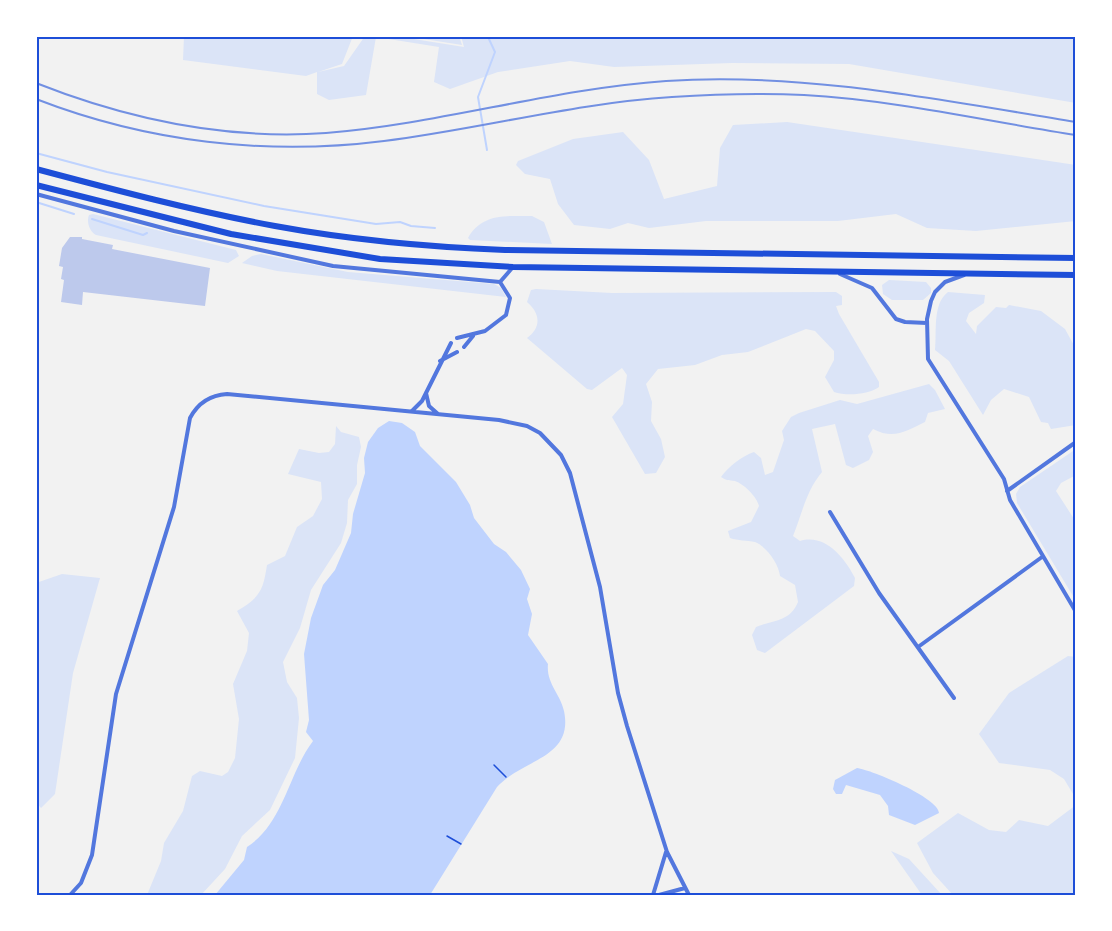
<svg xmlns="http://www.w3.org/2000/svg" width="1112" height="931" viewBox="0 0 1112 931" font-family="'Noto Sans',sans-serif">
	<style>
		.green { fill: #dbe4f7 }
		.water { fill: #bfd3fe }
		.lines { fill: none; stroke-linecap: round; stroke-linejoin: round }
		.stream { stroke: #bfd3fe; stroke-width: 2 }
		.building { fill: #bdc9ec }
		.path { stroke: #1d4ed8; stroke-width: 1.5 }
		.minor { stroke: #5277de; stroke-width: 4 }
		.trunk { stroke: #1d4ed8; stroke-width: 6 }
		.rail { stroke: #7290e2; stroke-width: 2 }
		.neatline { fill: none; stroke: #1d4ed8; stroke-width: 2 }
	</style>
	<rect width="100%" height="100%" fill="#f2f2f2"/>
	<path class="green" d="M184,36H353L342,64L318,72L344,66L365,36H395L464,47L461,36H1076V103L849,64L732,63L614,67L570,61L498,72L450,89L434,82L439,47L376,37L366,95L329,100L317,94V72L306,76L183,60Z
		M405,36H459L462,45Z
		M787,122L1076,165V221L976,231L927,228L896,214L838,221H706L649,228L628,223L610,229L574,225L558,204L550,179L525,174L516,165L518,161L573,139L623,132L649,160L664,199L717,186L720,148L733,125Z
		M93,214L236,250L239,256L228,263L96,235C90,232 86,222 89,215Z
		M532,216L544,222L552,244L470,240L468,238C482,213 507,216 532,216Z
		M261,254L348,272L494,284L501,288L506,297L277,271L242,263L252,256Z
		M889,280L926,282L931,288V293L923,300H892L883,294L882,285Z
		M536,289L612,293L836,292L842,296V305L836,306L839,314L879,382V387C868,395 846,396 834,392L825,377L834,360V351L815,331L806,329L748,352L722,355L695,365L658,369L646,384L652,402L651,421L661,439L665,457L656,473L645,474L612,417L623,404L627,375L622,368L592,390L587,389L527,338C542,327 540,313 527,302L531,290Z
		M948,292L985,295L984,303L969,313L966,321L976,334L977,326L996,307L1006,308L1009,305L1041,311L1065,329L1076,349V425L1051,429L1048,423L1041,422L1029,397L1004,389L991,400L983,415L949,361L935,350C937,332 932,304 948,292Z
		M929,384L935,390L945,409L928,413L925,422C906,431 894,440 873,429L868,436L873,452L869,460L853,468L846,465L835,424L812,429L822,472C806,491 802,514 793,536L800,541C825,533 845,558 855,578L854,586L765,653L757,650L752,635L756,627C773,620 790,622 798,602L795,585L780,576C779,564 766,546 755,542C747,540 738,541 730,538L728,531L751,522L759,506C757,497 744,484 735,481C729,480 727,481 721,477C728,467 742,456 754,452L761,458L765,475L773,472L784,440L782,431L791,417L799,413L840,400L857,404Z
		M336,426L341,432L359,437L361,447L357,465V484L348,500L347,523L341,543L311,590L300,628L283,662L287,682L297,698L299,718L295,758L270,810L242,836L225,869L201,895H147L161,861L164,843L183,811L192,776L200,771L222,776L228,772L235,758L239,719L233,684L247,651L249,633L237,611C260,597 263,591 267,565L285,556L297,527L313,516L322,499L321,482L288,474L299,449L319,453L329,452L335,444Z
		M1076,449V475L1061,483L1056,491L1076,522V601L1017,503L1016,494L1020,487Z
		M62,574L100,578L73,673L55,794L41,808L36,802V583Z
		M1068,656L1076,657V799L1064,779L1050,770L999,763L979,734L1009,693Z
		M1076,805V895H953L933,873L917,843L958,813L989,830L1006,832L1019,820L1048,826Z
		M891,851L909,859L942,895H922Z"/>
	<path class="water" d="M389,421L402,423L415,432L420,446L456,482L470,505L474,518L494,544L506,552L521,570L530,589L527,599L532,614L528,635L548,664C546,683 560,693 564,711C574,759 522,759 497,787L430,895H215L244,860L247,847C284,823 288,774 313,741L306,732L309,720L304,654L311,618L323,585L335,570L351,533L353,514L365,473L364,458L368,442L378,428Z
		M857,768C872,770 939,798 939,813L915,825L889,815L888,806L880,795L846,785L842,794H836L833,789L835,780Z"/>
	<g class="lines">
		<path class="stream" d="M487,150L478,97L495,52L488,37
			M36,153L107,172L264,206L376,224L400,222L411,226L435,228
			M36,202L74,214
			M92,219L143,235L147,233"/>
	</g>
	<path class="building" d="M70,237H82V239L113,245L112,249L210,268L205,306L83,292L82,305L61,302L64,280L61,279L63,267L59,266L62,248Z"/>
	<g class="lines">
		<path class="path" d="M494,765L506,777
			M447,836L461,844"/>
		<path class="minor" d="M36,194L174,231L333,266L500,282L513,267
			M840,274L872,288L896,319L905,322L927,323
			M964,275L945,282L935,292L931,301L927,319L928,359L1004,479L1010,500L1076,612
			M457,338L485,331L506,315L510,298L500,282
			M464,347L473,336
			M440,361L457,352
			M426,393L429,406L438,414
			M412,411L422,401L451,343
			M1007,491L1076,442
			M830,512L879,593L954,698
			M918,647L1042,557
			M70,895L81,883L92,855L116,694L174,507L190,418C198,403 210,395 227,394L499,420L527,426L540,433L561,455L570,473L600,587L618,693L627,726L667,852L689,895
			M653,895L666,852
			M659,895L685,888"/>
		<path class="trunk" d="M36,169C115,190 194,211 275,226C351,240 428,247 505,250L1076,258
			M36,185L231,234L380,259L513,267L1076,275"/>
		<path class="rail" d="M36,83C127,119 227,140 326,133C440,124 551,89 666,81C805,72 940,100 1076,122
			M36,99C147,142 266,156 384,141C480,129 575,103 672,97C716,94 760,93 804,95C895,100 986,121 1076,135"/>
	</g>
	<rect width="1112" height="931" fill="none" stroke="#ffffff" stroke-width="75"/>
	<rect x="38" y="38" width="1036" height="856" class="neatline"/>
</svg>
